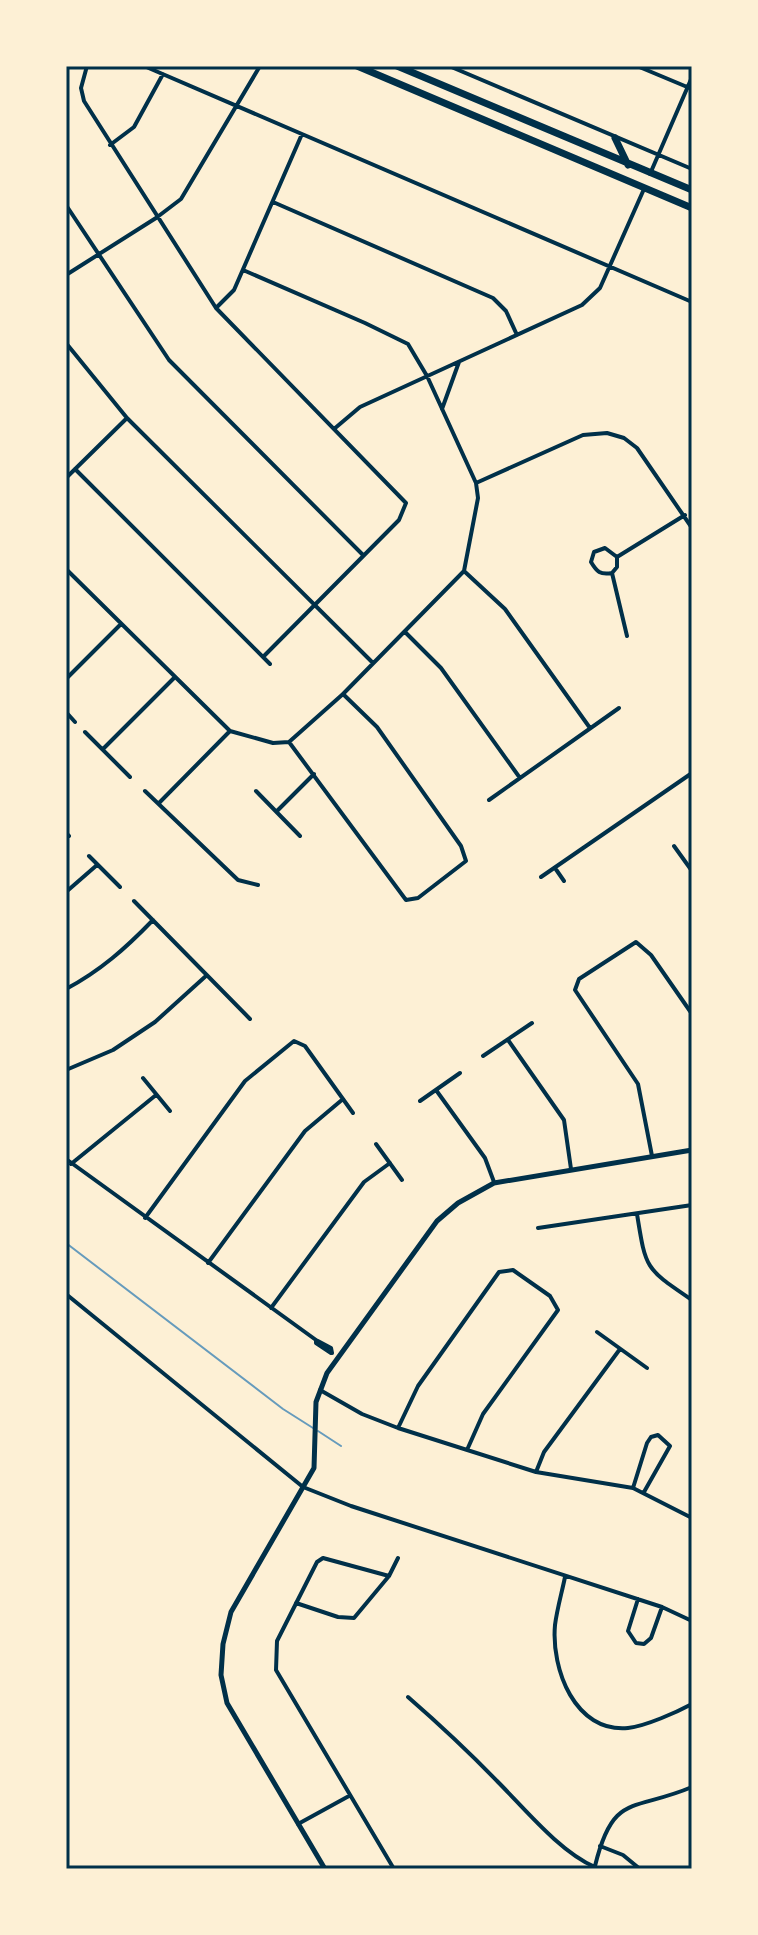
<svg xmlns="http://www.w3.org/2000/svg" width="758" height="1935" viewBox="0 0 758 1935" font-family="Poppins,sans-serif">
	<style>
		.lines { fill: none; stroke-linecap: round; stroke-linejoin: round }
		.stream { stroke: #669bbc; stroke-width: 2 }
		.minor { stroke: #003049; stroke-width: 4 }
		.tertiary { stroke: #003049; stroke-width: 5 }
		.trunk { stroke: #003049; stroke-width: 7 }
		.neatline { fill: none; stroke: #003049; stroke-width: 3 }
	</style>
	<rect width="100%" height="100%" fill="#fdf0d5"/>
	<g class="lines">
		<path class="stream" d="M66,1243L283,1409L313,1428
			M318,1431L341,1446"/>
		<path class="minor" d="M87,66L81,88L84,101L216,308L406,503L399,520L263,657
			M144,66L692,302
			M449,66L692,169
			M637,66L692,89
			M110,145L134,127L163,74
			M650,174L692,77
			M273,202L493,298L506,311L517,335
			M66,205L169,360L363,555
			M243,270L365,323L408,344L427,376L476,483L478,498L464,571L343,694L289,742
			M66,275L156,218L181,199L260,66
			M216,308L234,290L302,134
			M66,343L127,418L373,663
			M442,409L459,362
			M334,429L360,407L582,305L600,288L644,189
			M75,469L270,664
			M66,478L127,418
			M476,483L583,435L607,433L624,438L637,448L692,528
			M617,557L685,515
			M66,569L230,731L273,743L289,742L406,900L418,898L466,861L461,846L377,727L343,694
			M464,571L505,609L590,728
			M612,573C600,575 597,572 591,562L594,552L605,548L617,557V567L612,573L627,636
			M405,632L441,668L520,778
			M66,679L121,624
			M66,712L75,722
			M85,732L130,777
			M103,749L175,677
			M145,791L238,880L258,885
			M256,791L300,836
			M489,800L619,708
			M159,803L230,731
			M277,811L314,774
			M66,833L69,836
			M674,846L692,871
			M89,856L120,887
			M555,868L564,881
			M541,877L692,773
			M66,892L97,865
			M134,901L250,1019
			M66,989C100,971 126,948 153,920
			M508,1040L564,1120L571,1169
			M483,1056L532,1023
			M66,1070L113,1050L155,1022L207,975
			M143,1078L170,1111
			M436,1090L485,1158L494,1182
			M420,1101L460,1073
			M376,1144L402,1180
			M652,1156L638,1084L575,990L579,979L636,942L651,955L692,1014
			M66,1159L316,1340L331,1348L332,1353
			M71,1164L156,1095
			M637,1214C646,1270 645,1268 692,1300
			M145,1218L245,1081L294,1041L305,1046L353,1113
			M538,1228L692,1205
			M208,1263L305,1131L343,1099
			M66,1294L303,1487L351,1506L662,1607L692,1621
			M271,1308L364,1182L390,1163
			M597,1332L647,1368
			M316,1340V1343L331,1353
			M320,1390L362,1414L398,1428L536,1472L633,1488L692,1518
			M398,1428L418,1386L499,1272L513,1270L550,1296L558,1310L483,1414L467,1450
			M536,1472L544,1452L620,1349
			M633,1488L647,1443L651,1437L658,1435L670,1446L644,1492
			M389,1576L323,1558L317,1562L277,1641L276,1670L394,1869
			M565,1577C562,1592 557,1609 555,1625C551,1669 575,1733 628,1728C646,1726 677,1712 692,1704
			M638,1599L628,1631L636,1643L644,1644L651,1638L662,1607
			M296,1603L338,1617L354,1618L389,1576L398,1558
			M408,1697C439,1724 469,1752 498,1782C525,1809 560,1852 595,1867
			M298,1824L349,1796
			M600,1846L623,1855L640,1869
			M595,1866C613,1792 633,1812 692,1787"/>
		<path class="tertiary" d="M325,1869L227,1703L221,1675L223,1644L231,1612L314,1468L316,1402L327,1373L437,1221L458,1203L494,1183L692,1150"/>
		<path class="trunk" d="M357,66L692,208
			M397,66L692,190
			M615,138L628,165"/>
	</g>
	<rect width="758" height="1935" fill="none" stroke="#fdf0d5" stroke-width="136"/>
	<rect x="68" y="68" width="622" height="1799" class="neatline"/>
</svg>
